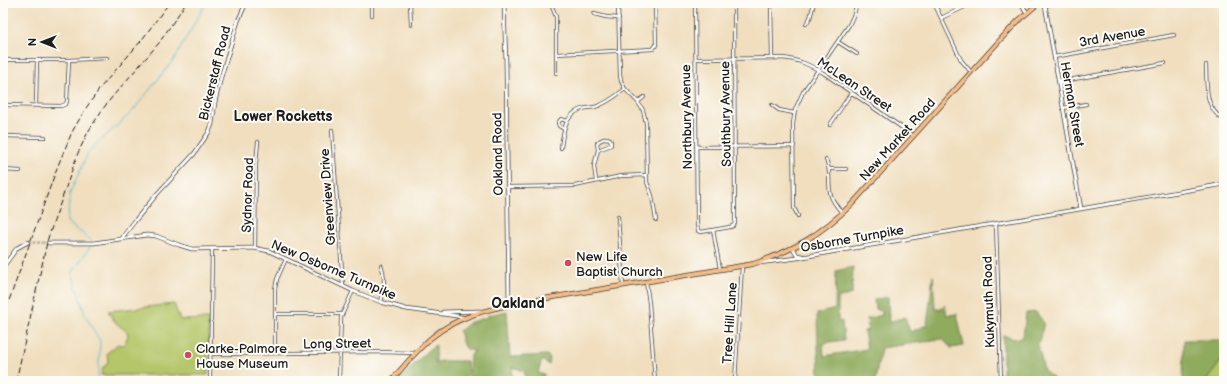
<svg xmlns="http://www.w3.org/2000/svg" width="1227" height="384" viewBox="0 0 1227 384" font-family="'Balsamiq Sans',sans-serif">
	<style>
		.green { fill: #b4c669; stroke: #687142 }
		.forest { fill: #8fab5d; stroke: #56643c }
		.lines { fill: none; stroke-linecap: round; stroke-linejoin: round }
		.stream { stroke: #4cb6ca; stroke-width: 1 }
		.tertiary-tunnel { stroke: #c6b79e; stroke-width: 3; stroke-dasharray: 3 1.5; stroke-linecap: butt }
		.minor-casing { stroke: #3c3934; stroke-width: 4 }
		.tertiary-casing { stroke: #3c3934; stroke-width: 4.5 }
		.primary-casing { stroke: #3c3934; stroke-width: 5.5 }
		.minor { stroke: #fff; stroke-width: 2.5 }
		.tertiary { stroke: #fff; stroke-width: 3 }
		.primary { stroke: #f7bd88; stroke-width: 4 }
		.rail { stroke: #1c1c1c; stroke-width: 1; stroke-dasharray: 6 3; stroke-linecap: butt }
		.poi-dot { fill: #d1495b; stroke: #fdfcf7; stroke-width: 1.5 }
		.labels { text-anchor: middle; stroke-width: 4; stroke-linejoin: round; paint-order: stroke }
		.street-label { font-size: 13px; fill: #1c1c1c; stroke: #fdfcf7 }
		.poi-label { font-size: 13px; fill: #1c1c1c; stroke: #fdfcf7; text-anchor: start }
		.neighbourhood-label { font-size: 14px; font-weight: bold; fill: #1c1c1c; stroke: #fdfcf7 }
	</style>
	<rect width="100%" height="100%" fill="#fdfcf7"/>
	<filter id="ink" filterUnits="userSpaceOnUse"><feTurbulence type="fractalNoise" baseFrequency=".025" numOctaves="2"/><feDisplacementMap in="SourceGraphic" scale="8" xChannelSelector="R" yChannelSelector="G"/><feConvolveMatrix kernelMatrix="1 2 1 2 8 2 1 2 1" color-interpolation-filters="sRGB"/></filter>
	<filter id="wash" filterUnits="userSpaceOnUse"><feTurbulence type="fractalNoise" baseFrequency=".012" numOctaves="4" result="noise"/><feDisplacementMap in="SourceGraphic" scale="16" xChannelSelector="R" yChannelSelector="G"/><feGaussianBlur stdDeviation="0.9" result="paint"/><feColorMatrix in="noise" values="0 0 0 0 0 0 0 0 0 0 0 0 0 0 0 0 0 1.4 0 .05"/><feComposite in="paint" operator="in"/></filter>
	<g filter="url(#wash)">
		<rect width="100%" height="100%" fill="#f0debe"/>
		<path class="green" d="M174,304L180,320L209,319L208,375H101L103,367L106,365L108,362L107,353L118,344L122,345L125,344L128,335L127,332L115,322L108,311Z
			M1224,357V381H1206Z"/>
		<path class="forest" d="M853,267L852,294L838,298V322L842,321L844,340L823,343L824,356L867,349L864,331L868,330L867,319L882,315V311L875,309L874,300L888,297L889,322L905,317L910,332L927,325L933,276L935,309H942L945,305L947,315L957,314L964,346L951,348L943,339L881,348L875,381H819L817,314L835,309L836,271Z
			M507,311L510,357L547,355L550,359L549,365L542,360L538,373L545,375L536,381H526L524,371L512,367L513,381H469L470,355L474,351L473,350H468L463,345L459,331L464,328L468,323L485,318L489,315Z
			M1036,312L1044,323L1038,345L1044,371L1053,378L1055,381H1003V335L1014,339L1023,337L1026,313Z
			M1184,340H1224V357L1206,381H1183Z
			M436,345V364L440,361H467L468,372L464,381H398L429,349Z"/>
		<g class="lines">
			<path class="stream" d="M92,241L67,222L70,193L89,151L132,112L175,58L206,3
				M92,244L72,273L85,315L100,341L98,381"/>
		</g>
	</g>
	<g filter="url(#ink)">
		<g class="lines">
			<path class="tertiary-tunnel" d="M28,242L48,243"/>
			<g class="minor-casing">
				<path id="minor" d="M372,3V15
					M410,3L411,25
					M550,3L553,9L556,17V73
					M618,3L620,75L621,81L625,89L637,101L643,110L646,123L647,182L652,196L656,220
					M695,3L697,225L698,231L701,232L730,227L733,226L735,223L734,3
					M771,3L772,58
					M934,3L961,60L971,72
					M1045,5L1058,3
					M594,14L606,17L619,18
					M941,18L973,3
					M806,24L810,18L814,3
					M838,42L857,54
					M556,54L653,49L656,45L655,3
					M1054,57L1174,35
					M696,59L781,58C798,59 810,65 825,74L914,136
					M3,60H69L107,58
					M1206,65C1207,86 1204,108 1224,120
					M1058,80H1069
					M1059,84L1074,79L1165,63
					M3,98L4,60
					M638,102L644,97
					M3,105L61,106L66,104L67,101L69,60
					M36,105L37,60
					M772,105L779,110L794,113
					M1063,108L1086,104
					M830,125L851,93
					M564,129L559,126L558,123L561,119L567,121
					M332,130L343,286
					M3,136L45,137
					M697,147L794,146
					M561,148C563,134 564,117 579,110C584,108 590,108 595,107C606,104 616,96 625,89
					M826,160C832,171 827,184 831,196C833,202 838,208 842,213
					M829,169H846
					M3,170L20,171
					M596,181L594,166L598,150L597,143C600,140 606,137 610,139L611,142V145L598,150
					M508,187L575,186L621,176L646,175
					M798,216L794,208L793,124L795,110L803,92L849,25L854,14L857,3
					M618,217L623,286
					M996,223L1001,381
					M713,230L720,269
					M255,248L256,164L258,142
					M381,265C386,277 384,290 381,302
					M646,282L649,303L655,381
					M275,314H342
					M275,353V289L277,279L286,259
					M210,354L380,352L415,353
					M210,381L212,249
					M339,381L341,317L353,291
					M735,381L742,266"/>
			</g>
			<g class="tertiary-casing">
				<path id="tertiary" d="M504,3L506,64L509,305
					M1021,3L1027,13
					M1044,3L1045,5L1081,209
					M122,239L124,235L134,222L157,194L194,154L209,132L212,124L215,102L221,77L238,21L246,3
					M48,243H94L147,235L156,236L179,245L192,249L254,248L269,251L353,291L381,302L406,309L457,316L464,318
					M793,248L797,255L802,256
					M759,263L797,258L1224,184
					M3,267L17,248L28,242
					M443,312L481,311"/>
			</g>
			<g class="primary-casing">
				<path id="primary" d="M391,381C404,366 416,351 431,338C459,314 494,308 530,301L753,264C794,250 820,235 852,204L1001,39L1019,20L1039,3"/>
			</g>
			<use href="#minor" class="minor"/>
			<use href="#tertiary" class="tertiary"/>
			<use href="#primary" class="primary"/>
			<path class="rail" d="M3,317L57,168L72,132L86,108L101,87L141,41L169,3
				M16,381L48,238L78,153L88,132L102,110L113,96L159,43L186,3"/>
		</g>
	</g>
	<g class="poi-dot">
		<circle cx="568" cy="263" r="4"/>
		<circle cx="188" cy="355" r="4"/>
	</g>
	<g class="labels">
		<g class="street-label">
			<text transform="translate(1112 36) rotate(-10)" y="5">3rd Avenue</text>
			<text transform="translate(214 73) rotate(-76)" y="5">Bickerstaff Road</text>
			<text transform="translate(855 84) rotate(34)" y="5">McLean Street</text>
			<text transform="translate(1073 104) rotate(80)" y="5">Herman Street</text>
			<text transform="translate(725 114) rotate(-91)" y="5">Southbury Avenue</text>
			<text transform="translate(686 117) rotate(-91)" y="5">Northbury Avenue</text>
			<text transform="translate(897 139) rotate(-48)" y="5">New Market Road</text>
			<text transform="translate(497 154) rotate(-91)" y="5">Oakland Road</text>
			<text transform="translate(247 195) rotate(-88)" y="5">Sydnor Road</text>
			<text transform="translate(327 197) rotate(-94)" y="5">Greenview Drive</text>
			<text transform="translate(852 238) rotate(-10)" y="5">Osborne Turnpike</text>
			<text transform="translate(334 269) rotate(23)" y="5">New Osborne Turnpike</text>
			<text transform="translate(988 302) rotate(-92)" y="5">Kukymuth Road</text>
			<text transform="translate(729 323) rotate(-86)" y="5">Tree Hill Lane</text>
			<text transform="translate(337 343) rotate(-1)" y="5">Long Street</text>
		</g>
		<g class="poi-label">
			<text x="576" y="261">New Life<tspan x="576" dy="15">Baptist Church</tspan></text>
			<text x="196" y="353">Clarke-Palmore<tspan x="196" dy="15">House Museum</tspan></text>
		</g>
		<g class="neighbourhood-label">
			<text x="283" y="121">Lower Rocketts</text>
			<text x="518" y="308">Oakland</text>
		</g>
	</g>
	<rect width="1227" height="384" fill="none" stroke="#fdfcf7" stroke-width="16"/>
	<g transform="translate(42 42) rotate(270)" stroke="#fdfcf7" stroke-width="3" paint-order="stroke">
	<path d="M0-3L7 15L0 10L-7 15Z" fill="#1c1c1c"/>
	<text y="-6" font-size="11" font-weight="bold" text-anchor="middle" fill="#1c1c1c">N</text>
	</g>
</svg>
